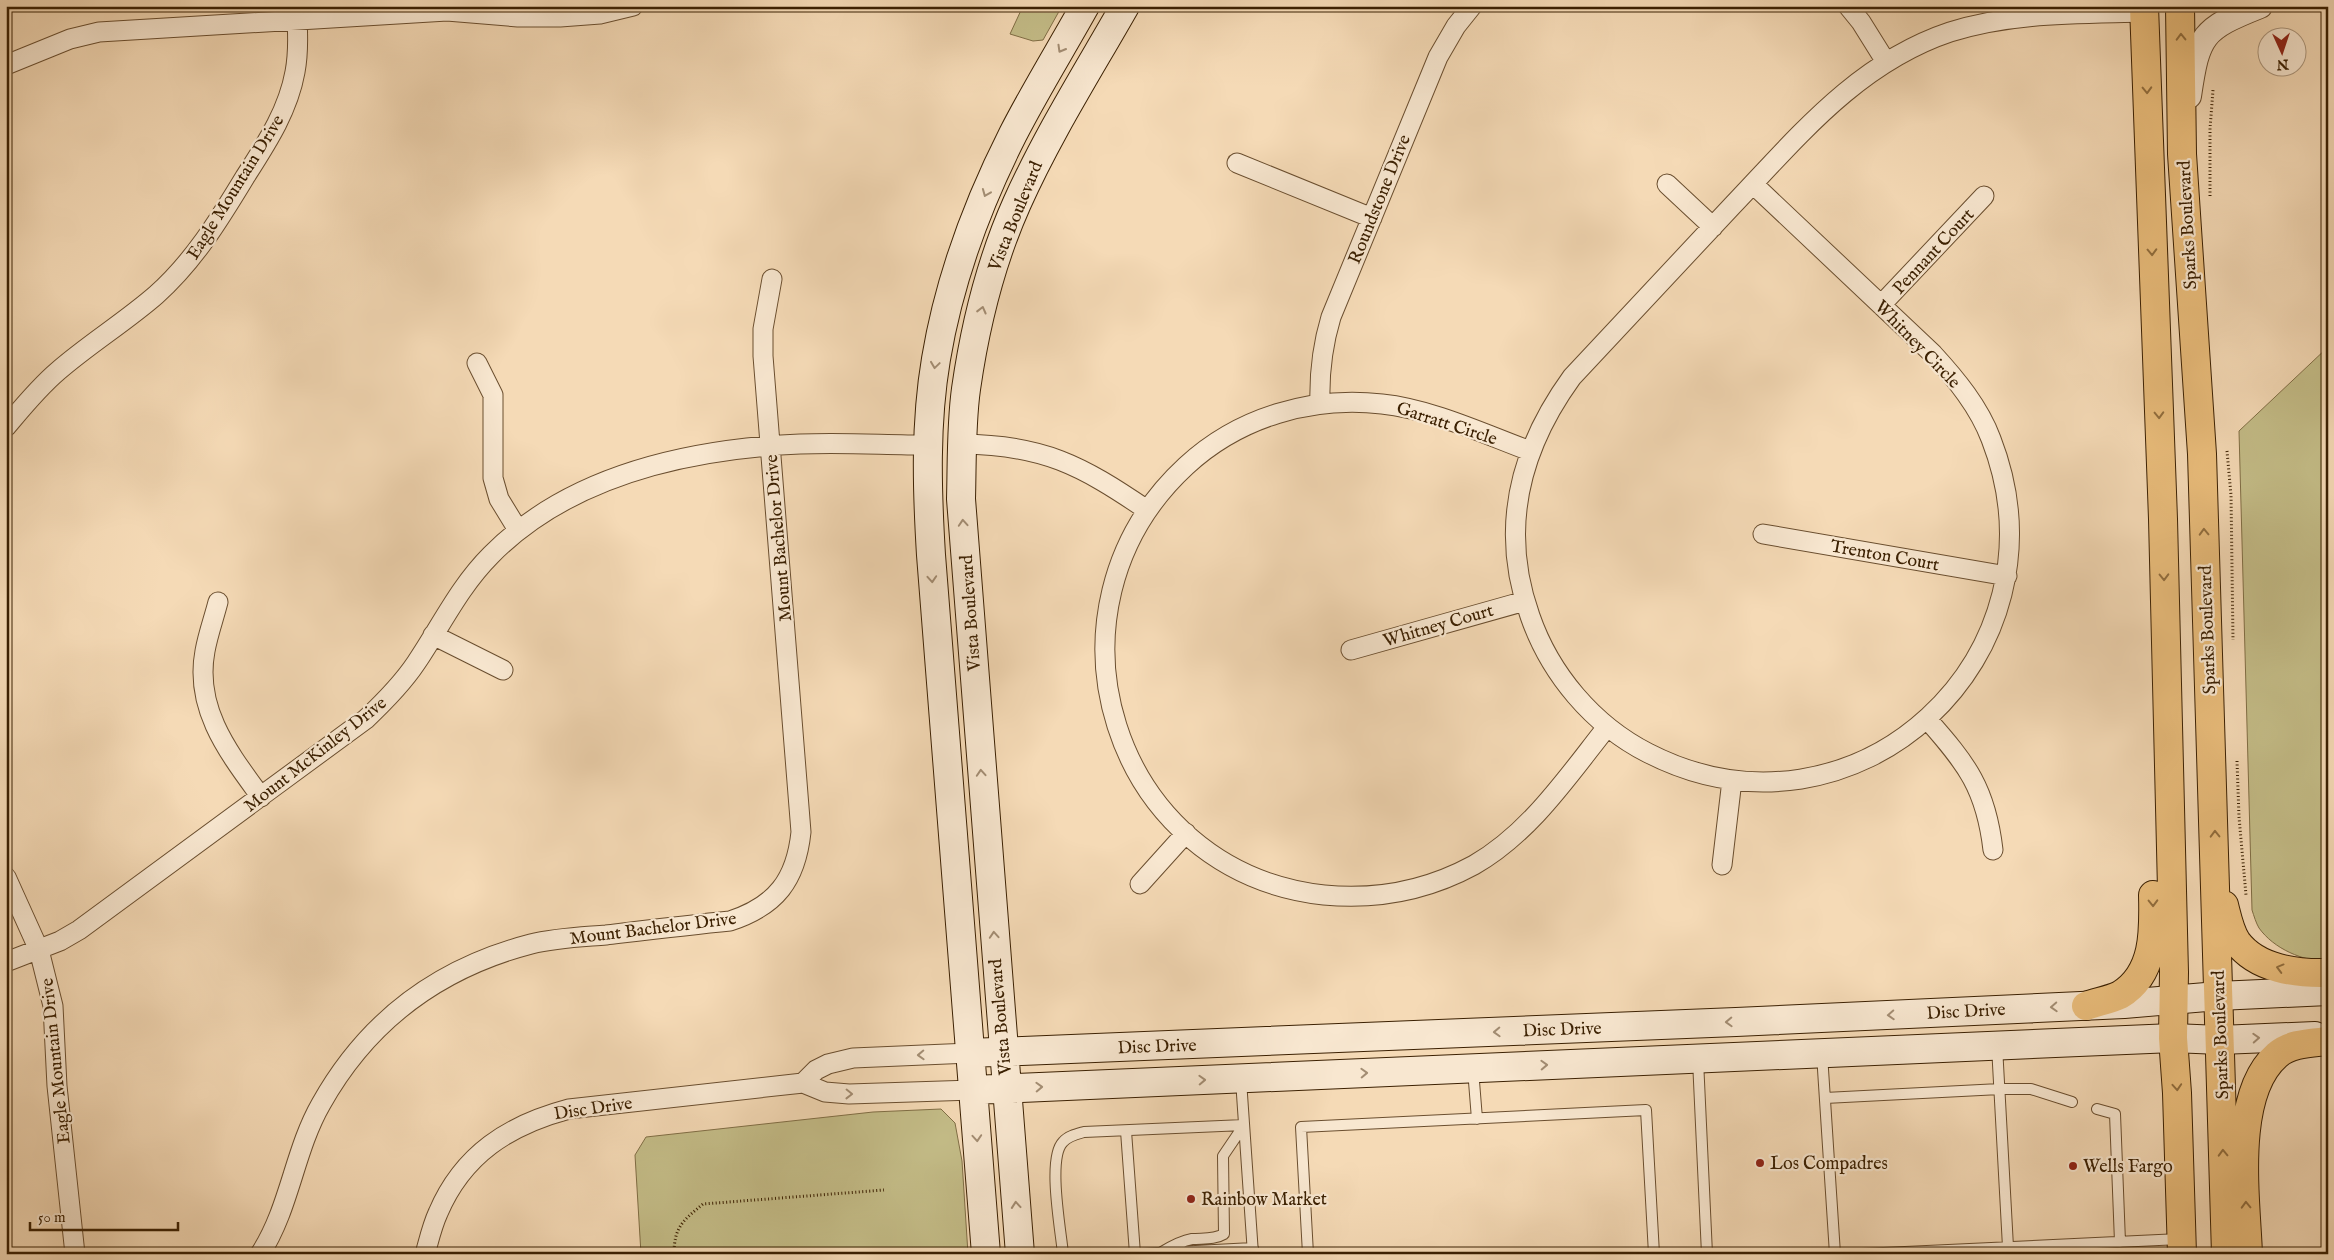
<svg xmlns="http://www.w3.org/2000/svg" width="2334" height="1260" viewBox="0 0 2334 1260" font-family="'IM FELL English',serif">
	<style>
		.green { fill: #c4bd88; stroke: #806e45 }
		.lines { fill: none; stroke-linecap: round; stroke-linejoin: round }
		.service-casing { stroke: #6a4e2f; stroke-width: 12 }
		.minor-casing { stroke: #6a4e2f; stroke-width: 21 }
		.tertiary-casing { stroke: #6a4e2f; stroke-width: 26 }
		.secondary-casing { stroke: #3b2002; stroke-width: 30 }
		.primary-casing { stroke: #3b2002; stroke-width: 30 }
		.path { stroke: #3b2002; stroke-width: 3; stroke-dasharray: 1 2.5; stroke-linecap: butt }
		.service { stroke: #f8e7d0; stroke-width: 10 }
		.minor { stroke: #f8e7d0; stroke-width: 19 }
		.tertiary { stroke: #f8e7d0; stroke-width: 24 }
		.secondary { stroke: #f8e7d0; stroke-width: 28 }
		.primary { stroke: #eabd7b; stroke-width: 28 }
		.oneway { stroke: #926e3e }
		.oneway2 { stroke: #a38d73 }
		.poi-dot { fill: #8f2418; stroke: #f8e7d0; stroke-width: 2 }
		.labels { text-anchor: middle; stroke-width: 4.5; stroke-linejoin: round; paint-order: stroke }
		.street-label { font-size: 18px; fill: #3b2002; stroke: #f8e7d0 }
		.poi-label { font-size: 18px; fill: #3b2002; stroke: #f8e7d0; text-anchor: start }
	</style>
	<rect width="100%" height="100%" fill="#f5dab6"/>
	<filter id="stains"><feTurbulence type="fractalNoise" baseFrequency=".004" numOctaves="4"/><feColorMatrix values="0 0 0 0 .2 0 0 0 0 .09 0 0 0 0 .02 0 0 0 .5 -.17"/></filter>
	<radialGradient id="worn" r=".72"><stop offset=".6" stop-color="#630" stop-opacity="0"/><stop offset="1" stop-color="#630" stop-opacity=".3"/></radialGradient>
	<path class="green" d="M1023,6H1062L1043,40L1033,41L1010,34Z
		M2328,347V962C2303,961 2274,949 2259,928C2256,923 2254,916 2252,910L2239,431Z
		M941,1109L955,1123L962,1161L968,1254H641L635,1155L646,1137L873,1112Z"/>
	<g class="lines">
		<g class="service-casing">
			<path id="service" d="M1997,1046L2008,1247
				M1822,1054L1835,1254
				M1698,1060L1707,1254
				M1473,1069L1477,1119
				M1241,1080L1253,1254
				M1825,1098L2000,1089H2031L2072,1102
				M2097,1109L2115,1114L2120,1242
				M1126,1131L1135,1254
				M1162,1252C1172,1246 1181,1241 1192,1239C1203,1238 1214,1240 1224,1234L1223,1156L1244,1125
				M1063,1254C1061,1231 1047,1158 1063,1142C1068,1136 1077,1134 1084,1132L1244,1125
				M1138,1254L1253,1248
				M1308,1254L1301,1127L1646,1110L1654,1254
				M1862,1254L2180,1239"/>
		</g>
		<g class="minor-casing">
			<path id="minor" d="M1848,6L1861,22L1886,62
				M6,65L70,39L99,32L447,11L518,17H560L600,14L633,6
				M1237,163L1372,218
				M1667,184L1713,227
				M1753,184L1933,354C1956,379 1979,407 1991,439C2075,655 1855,859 1648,753C1593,725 1550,674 1530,616C1499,529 1519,450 1572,377C1625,320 1678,263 1732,206C1797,138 1857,63 1950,32C2013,12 2079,14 2145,12
				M1881,305L1984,196
				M477,363L493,395V478L499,499L518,530
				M1320,404C1319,373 1322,347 1331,317L1438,57L1456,26L1472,6
				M6,427C22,408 38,388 58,371C89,344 125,322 156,295C194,261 219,220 245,177C266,144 288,111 295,72C299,51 298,29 296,7
				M962,444C1043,445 1081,465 1147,510
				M1530,451C1484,434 1431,409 1382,404C1311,396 1239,417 1186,466C1030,610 1112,872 1324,895C1376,900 1428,890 1474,865C1530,833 1568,776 1607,727
				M1763,534L2007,576
				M218,602C214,618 208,634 205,651C194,709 229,753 261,797
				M433,635L503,670
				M1351,650L1525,601
				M1927,719C1967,764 1986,789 1993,850
				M1722,865L1732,780
				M6,877L39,950L53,1006L57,1086L75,1254
				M1140,884L1186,833
				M6,962L60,941L79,930L366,719C384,702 402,684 416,663C441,626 459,587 491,555C570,475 691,449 800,444C842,442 885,445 928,445
				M803,1083L816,1070L828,1064L853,1058L970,1053
				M260,1254C290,1208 294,1151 321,1104C368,1020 439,968 531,944C555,938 582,937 606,935C648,930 689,925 730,921C776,906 796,880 801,832L763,356V329L772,279
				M425,1254C429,1240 432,1226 438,1213C463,1154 509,1125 569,1109L803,1083L825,1092L849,1094L973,1090"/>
		</g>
		<g class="tertiary-casing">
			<path id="tertiary" d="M2189,96C2198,35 2202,29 2260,6"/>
		</g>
		<g class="secondary-casing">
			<path id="secondary" d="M970,1053L1736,1022L2124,1004L2218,996L2328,991
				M973,1090L2173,1038L2220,1040L2315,1036
				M986,1254L931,555C927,489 925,424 936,359C949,281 977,205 1013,134C1035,91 1061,49 1085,6
				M1020,1254L961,499C962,462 961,425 966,389C975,326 991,261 1017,203C1048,134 1088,71 1125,6"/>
		</g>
		<g class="primary-casing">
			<path id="primary" d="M2144,6L2163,519L2174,972L2173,1038L2177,1093L2182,1254
				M2180,6L2182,154L2202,454L2226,1254
				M2224,905C2227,917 2230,932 2237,942C2257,969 2297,974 2328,973
				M2086,1006C2097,1002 2110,1000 2120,995C2155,974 2154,931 2153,895
				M2248,1254C2246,1199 2231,1095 2277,1055C2290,1043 2311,1043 2328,1041"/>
		</g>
		<path class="path" d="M2210,196V129L2213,90
			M2227,451L2231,495L2233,640
			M2237,761L2239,817L2246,895
			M674,1254C674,1226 684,1220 703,1204L884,1190"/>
		<use href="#service" class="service"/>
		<use href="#minor" class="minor"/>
		<use href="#tertiary" class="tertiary"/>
		<use href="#secondary" class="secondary"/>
		<use href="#primary" class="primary"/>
	</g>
	<defs><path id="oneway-chevron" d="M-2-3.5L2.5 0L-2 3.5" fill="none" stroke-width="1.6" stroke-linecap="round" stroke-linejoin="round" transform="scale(1.25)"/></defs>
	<g class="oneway">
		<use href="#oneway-chevron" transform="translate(2181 37) rotate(-91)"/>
		<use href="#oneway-chevron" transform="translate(2147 90) rotate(88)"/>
		<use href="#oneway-chevron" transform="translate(2152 252) rotate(88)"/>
		<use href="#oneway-chevron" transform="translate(2159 415) rotate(88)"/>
		<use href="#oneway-chevron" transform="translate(2204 532) rotate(-92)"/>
		<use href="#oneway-chevron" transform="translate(2164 577) rotate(89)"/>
		<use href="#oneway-chevron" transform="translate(2215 834) rotate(-91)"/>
		<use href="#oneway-chevron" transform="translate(2153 903) rotate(89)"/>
		<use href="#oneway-chevron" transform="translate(2280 968) rotate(-165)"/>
		<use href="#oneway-chevron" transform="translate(2177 1087) rotate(86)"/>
		<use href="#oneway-chevron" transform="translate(2223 1153) rotate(-92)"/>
		<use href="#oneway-chevron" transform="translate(2246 1205) rotate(-92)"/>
	</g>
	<g class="oneway2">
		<use href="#oneway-chevron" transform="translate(1061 49) rotate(120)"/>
		<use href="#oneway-chevron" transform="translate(986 193) rotate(112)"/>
		<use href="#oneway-chevron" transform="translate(982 310) rotate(-76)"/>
		<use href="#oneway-chevron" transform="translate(935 365) rotate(98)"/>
		<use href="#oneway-chevron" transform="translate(963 523) rotate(-94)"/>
		<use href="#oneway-chevron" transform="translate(932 579) rotate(86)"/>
		<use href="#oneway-chevron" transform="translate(981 773) rotate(-94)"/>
		<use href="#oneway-chevron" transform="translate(994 935) rotate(-94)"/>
		<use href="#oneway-chevron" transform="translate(2054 1007) rotate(177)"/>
		<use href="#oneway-chevron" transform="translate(1891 1015) rotate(177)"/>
		<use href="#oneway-chevron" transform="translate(1729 1022) rotate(178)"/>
		<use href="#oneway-chevron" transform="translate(1497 1032) rotate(178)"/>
		<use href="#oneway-chevron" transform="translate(2256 1038) rotate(-3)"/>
		<use href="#oneway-chevron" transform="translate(921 1055) rotate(178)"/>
		<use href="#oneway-chevron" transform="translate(1544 1065) rotate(-2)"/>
		<use href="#oneway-chevron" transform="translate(1364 1073) rotate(-2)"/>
		<use href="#oneway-chevron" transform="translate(1202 1080) rotate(-2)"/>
		<use href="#oneway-chevron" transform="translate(1039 1087) rotate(-2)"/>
		<use href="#oneway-chevron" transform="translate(849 1094) rotate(1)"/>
		<use href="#oneway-chevron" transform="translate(977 1138) rotate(86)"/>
		<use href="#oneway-chevron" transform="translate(1016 1205) rotate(-95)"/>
	</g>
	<g class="poi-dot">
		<circle cx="1760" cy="1163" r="5"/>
		<circle cx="2073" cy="1166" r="5"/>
		<circle cx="1191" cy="1199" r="5"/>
	</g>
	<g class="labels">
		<g class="street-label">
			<text transform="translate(235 187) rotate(-58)" y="6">Eagle Mountain Drive</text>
			<text transform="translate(1379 199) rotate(-68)" y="6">Roundstone Drive</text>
			<text transform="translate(1015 216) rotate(-68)" y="6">Vista Boulevard</text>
			<text transform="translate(2187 225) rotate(-93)" y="6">Sparks Boulevard</text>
			<text transform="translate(1933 251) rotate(-47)" y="6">Pennant Court</text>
			<text transform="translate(1918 344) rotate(46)" y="6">Whitney Circle</text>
			<text transform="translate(1447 423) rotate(18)" y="6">Garratt Circle</text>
			<text transform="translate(778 538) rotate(-95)" y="6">Mount Bachelor Drive</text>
			<text transform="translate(1885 555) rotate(10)" y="6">Trenton Court</text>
			<text transform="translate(970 613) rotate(-94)" y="6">Vista Boulevard</text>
			<text transform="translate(1438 625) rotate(-16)" y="6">Whitney Court</text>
			<text transform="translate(2207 630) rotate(-92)" y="6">Sparks Boulevard</text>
			<text transform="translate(315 754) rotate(-38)" y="6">Mount McKinley Drive</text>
			<text transform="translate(653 928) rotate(-7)" y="6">Mount Bachelor Drive</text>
			<text transform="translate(1966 1011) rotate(-3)" y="6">Disc Drive</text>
			<text transform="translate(1000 1017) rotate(-95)" y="6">Vista Boulevard</text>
			<text transform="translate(1562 1029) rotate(-2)" y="6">Disc Drive</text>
			<text transform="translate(2220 1035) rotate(-92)" y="6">Sparks Boulevard</text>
			<text transform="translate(1157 1046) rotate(-2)" y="6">Disc Drive</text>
			<text transform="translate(55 1061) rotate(-96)" y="6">Eagle Mountain Drive</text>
			<text transform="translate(593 1108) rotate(-8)" y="6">Disc Drive</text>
		</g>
		<g class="poi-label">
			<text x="1770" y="1169">Los Compadres</text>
			<text x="2083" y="1172">Wells Fargo</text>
			<text x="1201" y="1205">Rainbow Market</text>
		</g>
	</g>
	<rect width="2334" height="1260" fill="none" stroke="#f5dab6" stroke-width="25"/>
	<rect x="8" y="8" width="2319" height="1245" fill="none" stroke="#3b2002" stroke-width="2.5"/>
	<rect x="12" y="12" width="2309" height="1235" fill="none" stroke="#3b2002"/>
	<g transform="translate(2282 52) rotate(177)"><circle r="24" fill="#f8e7d0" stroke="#ac977e"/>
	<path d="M0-4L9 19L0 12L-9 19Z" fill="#8f2418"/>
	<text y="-8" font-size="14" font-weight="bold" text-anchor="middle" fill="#3b2002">N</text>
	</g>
	<path d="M30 1222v8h148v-8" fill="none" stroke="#3b2002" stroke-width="2.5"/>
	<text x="38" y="1222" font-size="15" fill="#3b2002" stroke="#f8e7d0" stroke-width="4" paint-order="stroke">50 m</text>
	<rect width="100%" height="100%" filter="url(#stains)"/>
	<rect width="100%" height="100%" fill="url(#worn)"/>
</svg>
